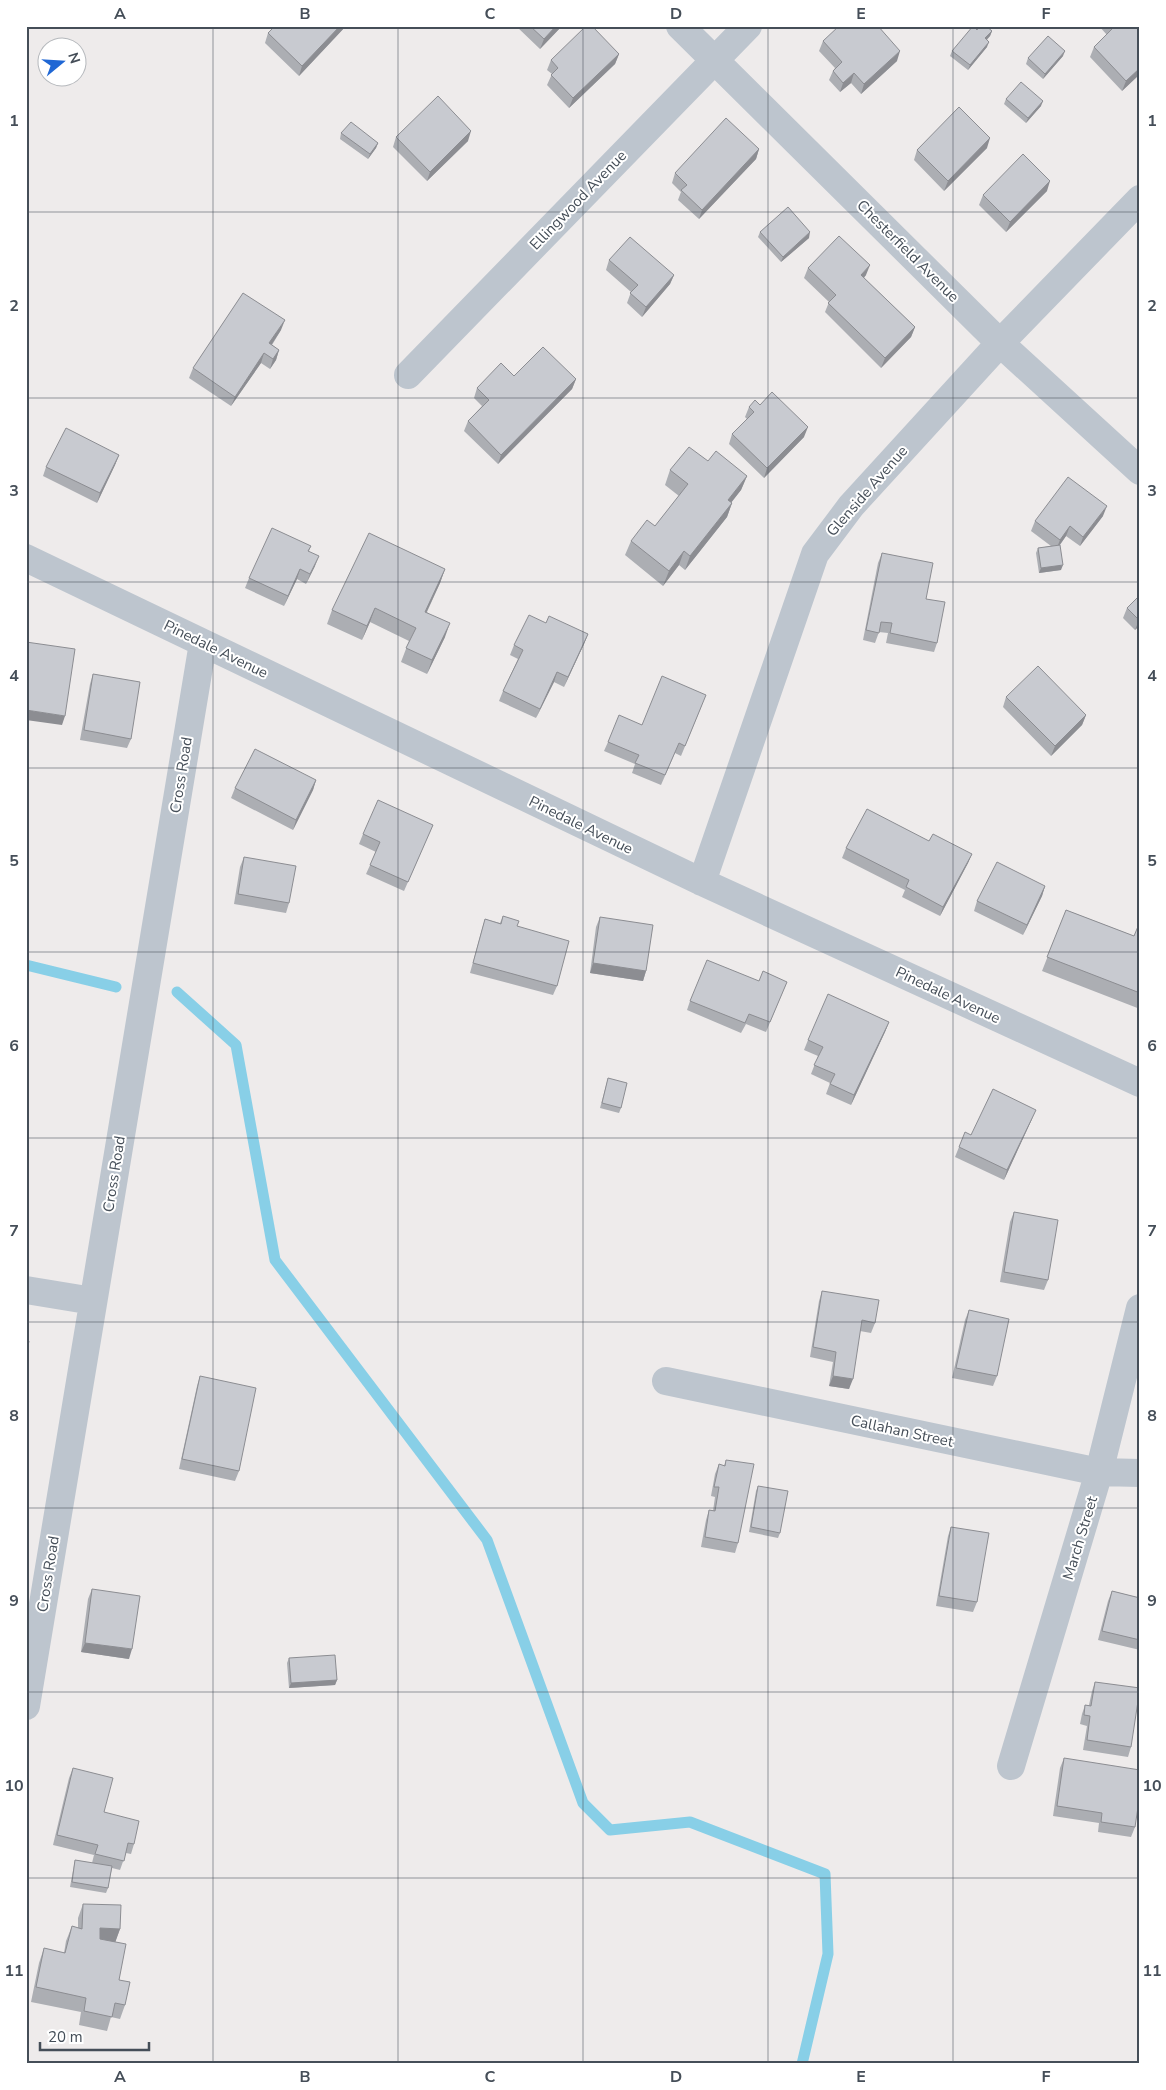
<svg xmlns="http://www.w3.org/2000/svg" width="1166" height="2090" viewBox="0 0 1166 2090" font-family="'Nunito Sans',sans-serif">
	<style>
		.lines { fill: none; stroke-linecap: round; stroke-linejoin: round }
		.stream { stroke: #88cfe7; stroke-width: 11 }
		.minor { stroke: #bdc5ce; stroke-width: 28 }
		.wall { fill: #acaeb3 }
		.shaded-wall { fill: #8c8d92 }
		.building { fill: #c8cad0; stroke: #8c8d92 }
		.grid { fill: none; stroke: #454e58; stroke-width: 1; stroke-opacity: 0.55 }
		.labels { text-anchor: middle; stroke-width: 4; stroke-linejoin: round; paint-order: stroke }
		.street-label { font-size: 15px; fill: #454e58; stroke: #fff }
		.neatline { fill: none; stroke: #454e58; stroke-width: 2 }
		.grid-label { font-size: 16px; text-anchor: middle; font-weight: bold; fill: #454e58 }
	</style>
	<rect width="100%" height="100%" fill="#eeebeb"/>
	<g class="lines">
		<path class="stream" d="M26,965L116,987
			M177,992L236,1045L275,1260L487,1540L583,1803L610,1830L690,1822L825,1874L828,1954L802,2064"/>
		<path class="minor" d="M680,26L1000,343L1140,471
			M408,375L748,26
			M26,558L702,882L1140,1083
			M702,882L815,554L851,506L1000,343L1140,199
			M26,1290L93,1301
			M666,1381L1099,1472L1140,1473
			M26,1706L203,643
			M1011,1766L1099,1472L1140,1308"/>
	</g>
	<path class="wall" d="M275,26H346L299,76L265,43L268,33Z
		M516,26H562L540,49Z
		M1099,26H1140V74L1122,91L1090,57L1094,47L1107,35Z
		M977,30L992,31L990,36L987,40V47L968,70L950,56L952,51Z
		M823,41L897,61L861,94L851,83L840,92L829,80L833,71L835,68L819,51Z
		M619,54L615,64L569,108L547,85L552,74L547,70L551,60Z
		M1063,56L1043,79L1026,64L1028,58Z
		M1006,99L1041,106L1026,123L1004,104Z
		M341,133L378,143L376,148L368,159L340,139Z
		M396,137L468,141L427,181L393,147Z
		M987,148L944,191L914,160L917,150Z
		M759,149L756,159L699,219L678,200L681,192L672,183L675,173Z
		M1047,191L1006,232L979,205L983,195Z
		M760,232L809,238L781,262L758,237Z
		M609,260L674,275L670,284L642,317L627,303L631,292L606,270Z
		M808,268L866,275L864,278L915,327L911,337L881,368L825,312L829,302L804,278Z
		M281,330L272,345L279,350L276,360L270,369L261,363L231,406L189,378L193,368Z
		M514,376L576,379L572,389L498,464L464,431L468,421L482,406L474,398L477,388Z
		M749,407L804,437L764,478L729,444L732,434L747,419L745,417Z
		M119,455L115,465L97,503L43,476L46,467Z
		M708,461L747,476L741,490L731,503H732L727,517L685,570L679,565L663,586L625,555L631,541L655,526L679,496L665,485L670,470Z
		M1103,516L1080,546L1066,536L1060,545L1061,570L1039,573L1036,553L1038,548L1051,546L1031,531L1035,521Z
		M311,546L309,551L315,566L306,584L297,579L284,606L245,588L249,578Z
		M882,553L937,643L934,652L886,643L888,633L879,632L875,643L863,640L878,563Z
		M445,569L440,583L427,612L445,637L427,674L401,662L409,641L370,622L362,640L327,624L332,610Z
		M1140,595V625L1135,630L1123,618L1127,608Z
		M546,623L588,634L584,644L564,687L554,682L536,718L499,701L503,691L518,659L510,655L514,645Z
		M93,674L131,739L127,748L80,740L90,684Z
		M1006,697L1086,715L1082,725L1051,756L1003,707Z
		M702,705L681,756L675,753L661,785L632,773L635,764L604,751L608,742L642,725Z
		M316,780L313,790L293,830L231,798L235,788Z
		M433,825L404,891L366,874L376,852L359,844L363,834Z
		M929,841L972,854L968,863L940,916L902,897L905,890L842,858L846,848Z
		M244,857L289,903L286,913L234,904L240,867Z
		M1045,886L1042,896L1023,935L974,911L977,901Z
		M1066,910L1134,936L1140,924V1009L1042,971Z
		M503,916L517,926L557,986L553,995L470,973L482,929L485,919L500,923Z
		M600,917L646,971L643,981L590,973L596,927Z
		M759,981L787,982L766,1032L746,1024L741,1033L687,1010L690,1001Z
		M889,1022L885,1032L851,1105L826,1094L830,1083L811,1074L818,1056L804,1050L808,1040Z
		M608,1078L621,1108L619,1113L600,1108Z
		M1032,1119L1004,1180L955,1157L959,1147L971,1135Z
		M1014,1212L1048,1280L1044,1290L1000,1282L1010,1222Z
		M822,1291L875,1323L871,1333L860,1331L849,1389L829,1386L833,1362L810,1357L819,1301Z
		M969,1310L997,1376L993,1386L952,1378L965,1320Z
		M200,1376L239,1471L235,1481L179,1469L197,1386Z
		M726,1460L738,1543L735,1553L701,1547L706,1520L709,1510L713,1511L715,1497L711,1496L715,1474L719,1464L724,1466Z
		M758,1486L780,1533L778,1538L749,1532L756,1491Z
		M951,1527L977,1602L973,1612L936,1606L948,1536Z
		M92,1589L129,1659L81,1652L88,1599Z
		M1112,1591L1140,1598V1650L1098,1640L1108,1601Z
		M289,1658L337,1680L335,1685L289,1688L287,1663Z
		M1095,1682L1131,1747L1128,1757L1083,1750L1087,1726L1080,1724L1082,1714L1085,1705H1089L1092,1691Z
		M1064,1758L1135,1827L1131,1837L1098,1832L1099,1823L1053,1816L1060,1768Z
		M73,1768L104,1812L134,1844L131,1854L126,1853L120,1870L112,1868L108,1888L106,1893L70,1887L74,1865L75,1860L92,1863L94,1855L53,1845L69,1778Z
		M83,1904L120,1929L115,1942L119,1980L125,2005L120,2019L111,2017L107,2031L79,2025L81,2012L31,2002L39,1963L44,1948L64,1953L66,1941L72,1926L78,1928V1918Z
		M1140,1929V1939L1137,1935Z"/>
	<path class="shaded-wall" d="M340,26H346L299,76L302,66Z
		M556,26H562L540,49L544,39Z
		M992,31L990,36L983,43L985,38Z
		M989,42L987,47L968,70L970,65Z
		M900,51L897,61L861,94L864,84Z
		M1065,51L1063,56L1043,79L1045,74Z
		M619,54L615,64L569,108L573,98Z
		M1140,68V74L1122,91L1126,81Z
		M854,73L851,83L840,92L843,83Z
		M1043,101L1041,106L1026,123L1028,118Z
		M471,131L468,141L427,181L430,172Z
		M990,138L987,148L944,191L948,181Z
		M378,143L376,148L368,159L370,154Z
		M759,149L756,159L699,219L702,210Z
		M1050,181L1047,191L1006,232L1010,222Z
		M810,232L809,238L781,262L783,257Z
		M870,265L866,275L857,285L861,275Z
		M674,275L670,284L642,317L646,307Z
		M285,320L281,330L266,353L269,343Z
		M915,327L911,337L881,368L885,358Z
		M279,350L276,360L270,369L273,359Z
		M264,353L261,363L231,406L235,397Z
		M576,379L572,389L498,464L501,455Z
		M808,427L804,437L764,478L767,468Z
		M119,455L115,465L97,503L100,493Z
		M747,476L741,490L722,514L728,500Z
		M732,503L727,517L685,570L690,556Z
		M1107,506L1103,516L1080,546L1083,537Z
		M1070,526L1066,536L1056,550L1060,540Z
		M684,551L679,565L663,586L669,571Z
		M319,556L315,566L306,584L310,574Z
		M1063,565L1061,570L1039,573L1041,568Z
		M300,569L297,579L284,606L288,596Z
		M445,569L440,583L420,626L425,612Z
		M375,608L370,622L362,640L367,626Z
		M1140,619V625L1135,630L1139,620Z
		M450,623L445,637L427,674L432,660Z
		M588,634L584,644L564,687L568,677Z
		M557,672L554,682L536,718L540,709Z
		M26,710L65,716L62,725L26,720Z
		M1086,715L1082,725L1051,756L1055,746Z
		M316,780L313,790L293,830L296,820Z
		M972,854L968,863L940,916L943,907Z
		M1045,886L1042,896L1023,935L1027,925Z
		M593,963L646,971L643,981L590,973Z
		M889,1022L885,1032L851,1105L854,1095Z
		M1036,1110L1032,1119L1004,1180L1007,1170Z
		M833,1376L853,1379L849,1389L829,1386Z
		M85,1643L132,1649L129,1659L81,1652Z
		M337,1680L335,1685L289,1688L291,1683Z
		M100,1928L120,1929L115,1943H95Z"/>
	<path class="building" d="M275,26H340L302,66L268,33Z
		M530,26H556L544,39Z
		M586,26H592L619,54L573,98L551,75L558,68L551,60Z
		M839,26H878L900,51L864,84L854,73L843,83L833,71L842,62L823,41Z
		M973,26L977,30L980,26H986L992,31L985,38L989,42L970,65L952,51Z
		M1112,26H1140V68L1126,81L1094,47L1113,28Z
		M1048,36L1065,51L1045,74L1028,58Z
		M1021,82L1043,101L1028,118L1006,99Z
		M438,96L471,131L430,172L396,137Z
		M959,107L990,138L948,181L917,150Z
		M726,118L759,149L702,210L681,190L687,185L675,173Z
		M351,122L378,143L370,154L341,133Z
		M1023,154L1050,181L1010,222L983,195Z
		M788,207L810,232L783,257L760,232Z
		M839,236L870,265L861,275L915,327L885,358L828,303L836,295L808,268Z
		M630,237L674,275L646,307L630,293L638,285L609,260Z
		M243,293L285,320L269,343L279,350L273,359L264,353L235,397L193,368Z
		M543,347L576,379L501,455L468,421L489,400L477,388L501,363L514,376Z
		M772,392L808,427L767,468L732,434L754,412L749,407L755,400L760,405Z
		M66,428L119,455L100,493L46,467Z
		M689,447L708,461L716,451L747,476L728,500L732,503L690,556L684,551L669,571L631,541L647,520L655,526L688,484L670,470Z
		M1068,477L1107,506L1083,537L1070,526L1060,540L1035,521Z
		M272,528L311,546L308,551L319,556L310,574L300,569L288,596L249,578Z
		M369,533L445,569L425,612L450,623L432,660L406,648L416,628L375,608L367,626L332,610Z
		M1060,545L1063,565L1041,568L1038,548Z
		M882,553L933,563L926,599L945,602L937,643L890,633L892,623L881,622L879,633L866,630Z
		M1140,595V619L1139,620L1127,608Z
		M529,615L546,623L549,616L588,634L568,677L557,672L540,709L503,691L523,650L514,645Z
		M26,642L75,649L65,716L26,710Z
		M1038,666L1086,715L1055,746L1006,697Z
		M93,674L140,682L131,739L84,730Z
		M662,676L706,695L685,746L679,743L665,775L635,763L639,755L608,742L619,715L642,725Z
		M255,749L316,780L296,820L235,788Z
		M378,800L433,825L408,882L370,865L380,842L363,834Z
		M867,809L929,841L933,834L972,854L943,907L906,887L909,880L846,848Z
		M244,857L296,866L289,903L238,894Z
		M997,862L1045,886L1027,925L977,901Z
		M1066,910L1134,936L1139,924H1140V993L1047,957Z
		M503,916L519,921L517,926L569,941L557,986L473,963L485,919L501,924Z
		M600,917L653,925L646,971L593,963Z
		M707,960L759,981L763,971L787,982L770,1022L749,1014L745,1023L690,1001Z
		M828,994L889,1022L854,1095L830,1084L835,1074L814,1065L823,1047L808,1040Z
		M608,1078L627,1083L621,1108L602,1103Z
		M993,1089L1036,1110L1007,1170L959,1147L965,1132L971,1135Z
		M1014,1212L1058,1220L1048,1280L1004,1272Z
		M822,1291L879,1300L875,1323L862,1320L853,1379L833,1376L836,1352L813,1347Z
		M969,1310L1009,1319L997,1376L956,1368Z
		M26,1340L29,1341L26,1356Z
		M200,1376L256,1388L239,1471L182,1459Z
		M726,1460L754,1464L738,1543L705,1537L709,1510L715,1511L719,1487H714L719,1464L725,1466Z
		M758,1486L788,1491L780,1533L751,1527Z
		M951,1527L989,1533L977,1602L939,1596Z
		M92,1589L140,1596L132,1649L85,1643Z
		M1112,1591L1140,1598V1640L1102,1631Z
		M335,1655L337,1680L291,1683L289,1658Z
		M1095,1682L1140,1688L1131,1747L1087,1740L1090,1716L1084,1715L1085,1705L1091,1706Z
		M1064,1758L1140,1770V1794L1135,1827L1101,1822L1102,1813L1057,1806Z
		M73,1768L113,1778L104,1812L139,1821L134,1844L128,1843L124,1861L95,1854L98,1845L57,1835Z
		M75,1860L112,1866L108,1888L72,1882Z
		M83,1904L121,1905L120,1929L100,1928V1939L126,1944L119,1980L130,1982L125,2005L115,2003L112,2017L84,2011L86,1998L36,1987L44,1948L65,1953L72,1926L82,1929Z"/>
	<path class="grid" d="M213,26V2064M398,26V2064M583,26V2064M768,26V2064M953,26V2064M26,212H1140M26,398H1140M26,582H1140M26,768H1140M26,952H1140M26,1138H1140M26,1322H1140M26,1508H1140M26,1692H1140M26,1878H1140"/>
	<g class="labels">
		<g class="street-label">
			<text transform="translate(578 200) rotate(-46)" y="5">Ellingwood Avenue</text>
			<text transform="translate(908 251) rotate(45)" y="5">Chesterfield Avenue</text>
			<text transform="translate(867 491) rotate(-49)" y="5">Glenside Avenue</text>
			<text transform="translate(216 649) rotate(26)" y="5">Pinedale Avenue</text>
			<text transform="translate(181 775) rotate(-81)" y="5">Cross Road</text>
			<text transform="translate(581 825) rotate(26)" y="5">Pinedale Avenue</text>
			<text transform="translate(948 995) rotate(25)" y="5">Pinedale Avenue</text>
			<text transform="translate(114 1174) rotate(-81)" y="5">Cross Road</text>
			<text transform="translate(902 1431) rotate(12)" y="5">Callahan Street</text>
			<text transform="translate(1080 1538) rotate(-73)" y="5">March Street</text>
			<text transform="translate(48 1574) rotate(-81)" y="5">Cross Road</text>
		</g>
	</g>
	<rect width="1166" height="2090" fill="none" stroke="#ffffff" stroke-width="55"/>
	<g transform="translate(62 62) rotate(72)"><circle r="24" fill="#ffffff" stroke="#b5b8bc"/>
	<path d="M0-4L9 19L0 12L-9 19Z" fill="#2067d4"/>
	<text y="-8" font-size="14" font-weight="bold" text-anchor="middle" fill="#454e58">N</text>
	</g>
	<path d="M40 2042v8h109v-8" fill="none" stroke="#454e58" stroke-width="2.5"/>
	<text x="48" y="2042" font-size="15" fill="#454e58" stroke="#ffffff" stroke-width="4" paint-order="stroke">20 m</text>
	<rect x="28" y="28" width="1110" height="2034" class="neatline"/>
	<g class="grid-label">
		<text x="120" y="19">A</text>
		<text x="305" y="19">B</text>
		<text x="490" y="19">C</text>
		<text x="676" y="19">D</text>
		<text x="861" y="19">E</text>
		<text x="1046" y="19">F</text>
		<text x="14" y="126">1</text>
		<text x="1152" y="126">1</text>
		<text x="14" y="311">2</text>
		<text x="1152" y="311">2</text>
		<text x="14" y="496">3</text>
		<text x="1152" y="496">3</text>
		<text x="14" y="681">4</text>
		<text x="1152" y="681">4</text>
		<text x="14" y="866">5</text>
		<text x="1152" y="866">5</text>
		<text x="14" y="1051">6</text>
		<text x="1152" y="1051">6</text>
		<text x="14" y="1236">7</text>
		<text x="1152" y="1236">7</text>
		<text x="14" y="1421">8</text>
		<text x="1152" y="1421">8</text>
		<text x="14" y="1606">9</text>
		<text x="1152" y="1606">9</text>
		<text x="14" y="1791">10</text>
		<text x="1152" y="1791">10</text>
		<text x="14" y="1976">11</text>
		<text x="1152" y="1976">11</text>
		<text x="120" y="2082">A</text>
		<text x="305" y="2082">B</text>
		<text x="490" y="2082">C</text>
		<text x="676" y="2082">D</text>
		<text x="861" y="2082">E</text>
		<text x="1046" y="2082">F</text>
	</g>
</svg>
